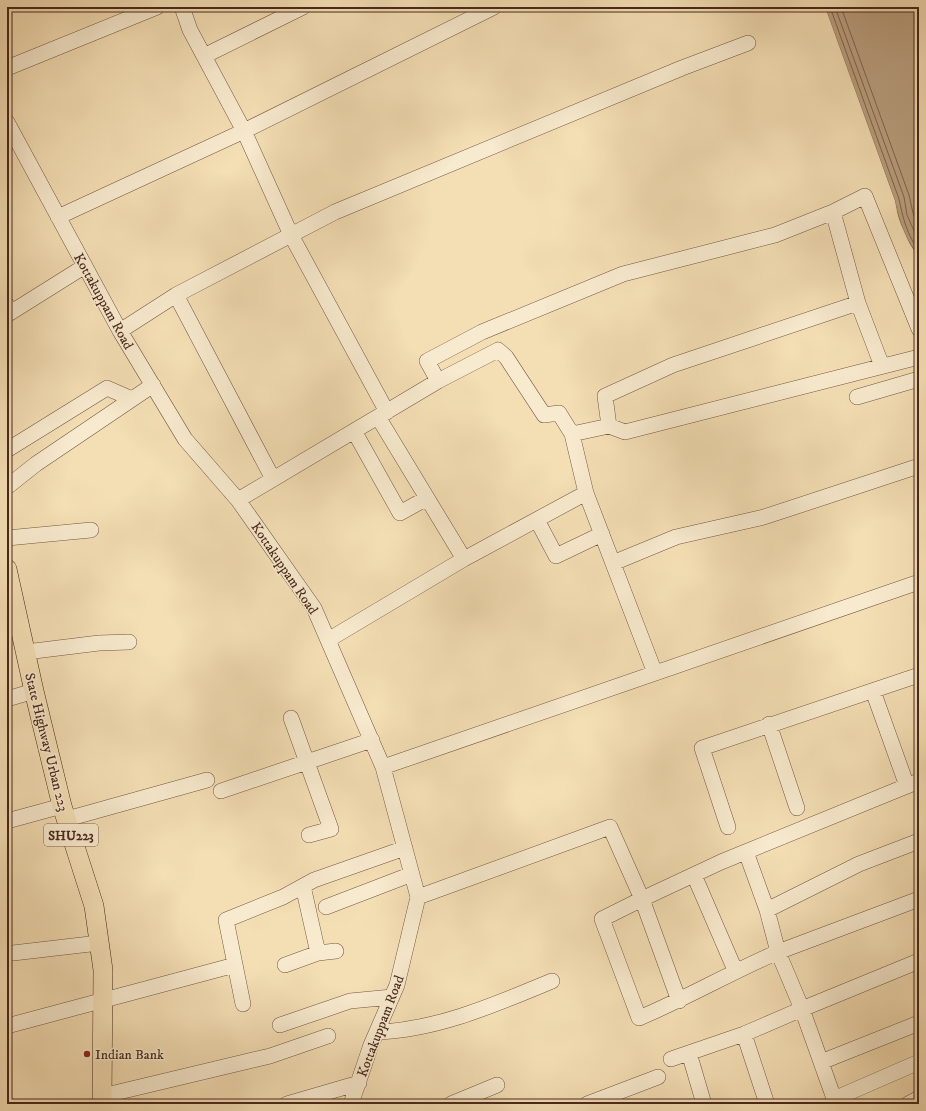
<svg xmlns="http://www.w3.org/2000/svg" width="926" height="1111" viewBox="0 0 926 1111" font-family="'IM FELL DW Pica',serif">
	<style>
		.water { fill: #baa080; stroke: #8c7058 }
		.pier { fill: #f4deb4 }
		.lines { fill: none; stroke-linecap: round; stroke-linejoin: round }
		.shore { stroke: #81644e; stroke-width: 1 }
		.minor-casing { stroke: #735642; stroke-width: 16 }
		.major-casing { stroke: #48281c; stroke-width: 20 }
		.minor { stroke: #f8eace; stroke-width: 15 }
		.major { stroke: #f4deb4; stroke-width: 19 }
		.poi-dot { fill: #8f2418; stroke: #f8eace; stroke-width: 1.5 }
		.labels { text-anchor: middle; stroke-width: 3; stroke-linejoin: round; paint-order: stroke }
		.shield { fill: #f8eace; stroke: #7d6251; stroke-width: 1 }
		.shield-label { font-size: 13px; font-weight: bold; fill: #48281c }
		.street-label { font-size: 14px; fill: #48281c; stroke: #f8eace }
		.poi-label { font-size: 14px; fill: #48281c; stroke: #f8eace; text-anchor: start }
	</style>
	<rect width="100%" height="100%" fill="#f4deb4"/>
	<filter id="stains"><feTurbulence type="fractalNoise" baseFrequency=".005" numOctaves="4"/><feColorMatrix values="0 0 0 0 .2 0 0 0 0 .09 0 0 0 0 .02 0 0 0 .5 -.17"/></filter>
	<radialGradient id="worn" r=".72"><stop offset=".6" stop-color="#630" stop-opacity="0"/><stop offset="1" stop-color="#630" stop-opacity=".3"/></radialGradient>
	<path class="water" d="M825,7H919V257C906,240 899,222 895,201Z"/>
	<path class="pier" d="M823,7H825L895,201L898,218L910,245L919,259L908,246L896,218L893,201Z"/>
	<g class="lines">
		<path class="shore" d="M830,7L899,199C903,218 907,235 919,251
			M835,7L904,197L907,215L919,242
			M841,7L909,195L913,213L919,229"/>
		<g class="minor-casing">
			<path id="minor" d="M182,7L190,30L244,131L291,235L387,412
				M204,56L303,7
				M7,68L157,7
				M7,122L120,331L185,439L238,500L314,608L383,767L418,897L397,985L371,1045L351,1104
				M58,217L244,131L494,7
				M858,303L882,366
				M7,305L10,313L85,266
				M120,331L176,295
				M438,381L427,361L482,332L623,274L775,235L833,212L865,196L919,329
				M857,397L919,379
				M609,426L605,396L673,365L858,303L833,212
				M354,431L400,513L427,498
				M572,434L609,426L625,432L919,357
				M7,450L107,388L132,399
				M273,479L176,295L335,212L682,68L748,43
				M7,487L36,464L153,385
				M238,500L438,381L498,350L506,357L544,415L559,413L572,434L586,493L655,673
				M537,520L556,556L602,534
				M7,538L91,530
				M464,559L586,493
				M613,563L676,537L764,517L919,466
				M328,640L464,559L378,417
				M26,652L99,643L129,642
				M873,691L907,786
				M7,699L34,691
				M291,718L331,829L309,835
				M769,724L797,808
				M383,767L919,582
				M221,791L372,740
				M67,819L207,780
				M7,821L62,806
				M728,827L702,748L919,675
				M694,875L735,970
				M303,886L318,953
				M418,897L610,827L642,899L721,862L919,781
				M326,907L412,874
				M767,910L859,864L919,841
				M13,953L99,943
				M285,965L318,953L336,951
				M679,1001L642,899L602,919L639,1018C687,998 731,972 778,952L767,910L746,852
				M243,1004L226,920L283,897L314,880L405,848
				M280,1025L350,1001L392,997
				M7,1026L235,965
				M377,1032C438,1030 496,1004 552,981
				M744,1034L767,1104
				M689,1053L704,1104
				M671,1059L744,1034L802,1009L778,952L919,899
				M821,1062L919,1023
				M102,1096L270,1056L328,1036
				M834,1099L919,1062
				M287,1104L359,1083
				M451,1104L497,1085
				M587,1104L658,1077
				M836,1104L802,1009L919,961
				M908,1104L919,1098"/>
		</g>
		<g class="major-casing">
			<path id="major" d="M7,569L34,691L62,806L94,906L103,970L102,1104"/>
		</g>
		<use href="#minor" class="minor"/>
		<use href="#major" class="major"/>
	</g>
	<circle class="poi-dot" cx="87" cy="1054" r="4"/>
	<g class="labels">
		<rect class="shield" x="44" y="824" width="54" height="22" rx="3"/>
		<g class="shield-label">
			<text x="71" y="840">SHU223</text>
		</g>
		<g class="street-label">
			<text transform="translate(104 301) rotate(61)" y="5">Kottakuppam Road</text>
			<text transform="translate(285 568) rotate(56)" y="5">Kottakuppam Road</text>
			<text transform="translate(47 742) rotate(76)" y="5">State Highway Urban 223</text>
			<text transform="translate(380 1026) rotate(-69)" y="5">Kottakuppam Road</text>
		</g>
		<g class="poi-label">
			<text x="95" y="1059">Indian Bank</text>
		</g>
	</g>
	<rect width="926" height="1111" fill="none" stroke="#f4deb4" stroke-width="24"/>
	<rect x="8" y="8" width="910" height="1095" fill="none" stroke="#48281c" stroke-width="2"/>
	<rect x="12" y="12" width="902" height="1087" fill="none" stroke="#48281c"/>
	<rect width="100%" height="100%" filter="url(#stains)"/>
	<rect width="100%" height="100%" fill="url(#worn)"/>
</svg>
